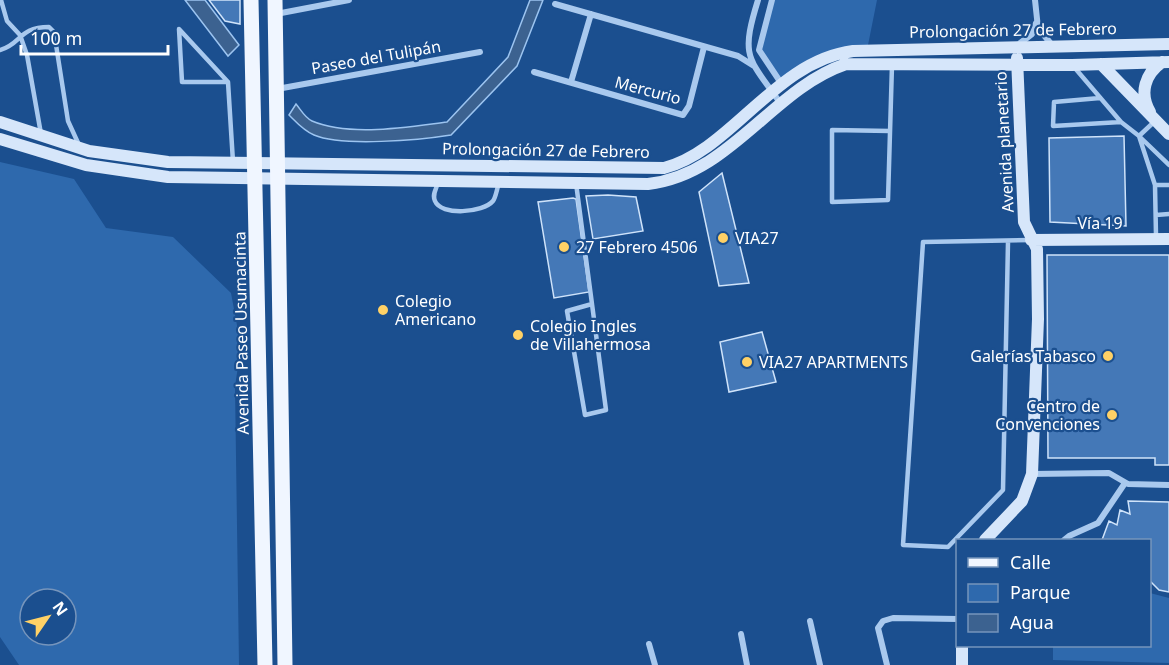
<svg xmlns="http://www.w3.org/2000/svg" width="1169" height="665" viewBox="0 0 1169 665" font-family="'Noto Sans',sans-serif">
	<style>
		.green { fill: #2e69ad; fill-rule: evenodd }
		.water { fill: #3c6290; stroke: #9cc4f0; stroke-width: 1.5 }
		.building { fill: #4478b7; stroke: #cfe3fa; stroke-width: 1.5 }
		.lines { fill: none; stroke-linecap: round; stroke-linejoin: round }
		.lane { stroke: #a9c9ee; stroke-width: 4.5 }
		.street { stroke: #a9c9ee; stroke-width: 6 }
		.secondary { stroke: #d6e6fa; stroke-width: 12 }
		.primary { stroke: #f0f6ff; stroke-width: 15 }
		.poi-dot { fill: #ffd166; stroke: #1b4f8f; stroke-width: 2 }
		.labels { text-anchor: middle; stroke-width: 4.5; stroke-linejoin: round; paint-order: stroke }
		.street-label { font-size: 16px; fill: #fff; stroke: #1b4f8f }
		.poi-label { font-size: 16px; fill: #fff; stroke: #1b4f8f; text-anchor: start }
	</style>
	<rect width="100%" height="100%" fill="#1b4f8f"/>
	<path class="green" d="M772,0H877L867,50L853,51L781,84L760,53Z
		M0,162L74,179L106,228L173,237L231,293L241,347L235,386L239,665H19L0,637ZM30,599H66V635H30Z
		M1150,593L1169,598V663L1053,660V646H1150Z"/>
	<path class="water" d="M185,0H205L239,45L228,56Z
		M530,0H543L517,66L451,135C420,140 342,147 314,135C304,131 297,123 289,115L296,104C301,110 305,118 312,121C350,137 407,127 447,122L508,57Z"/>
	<path class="building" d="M209,0H240V24L225,21Z
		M1124,136L1126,226L1050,222L1049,138Z
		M722,173L749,283L719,286L699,192Z
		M608,195L636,197L643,231L593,239L586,196Z
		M573,198L576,199L589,292L554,298L538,202Z
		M1047,255H1169V465H1155V458H1048Z
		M762,332L776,382L729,392L720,342Z
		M1128,501L1169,502V592L1159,590L1150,581V540H1102L1109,521L1117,525L1120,510L1130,514Z"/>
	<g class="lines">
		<path class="lane" d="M1,0L7,21L20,35L27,55L41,134
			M0,50C22,44 18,27 49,27L54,32L68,121L79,145
			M1074,67L1121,122L1139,136L1155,121
			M228,82H182L179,29L228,82L233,162
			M1100,98L1054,102L1053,126L1121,122
			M890,131L832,130V202L888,200L892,65
			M1139,136L1155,185
			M1141,138L1169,165
			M438,183C436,189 432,195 435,201C441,216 483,213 493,201C496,197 497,188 499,183
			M576,183L606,410L585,415L567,311L592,304
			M1156,215L1169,214
			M1156,236L1155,185H1169
			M1008,242L1003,490L948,547L903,545L923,242L1031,240"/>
		<path class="street" d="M758,0C740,58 748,57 781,104
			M772,0L759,50L783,86
			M1035,0L1038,28L1052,45
			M555,4L738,56L754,66
			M276,14L349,0
			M1019,44L1032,34L1036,23
			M534,72L683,115L689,106L704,47
			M571,82L591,14
			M277,89L480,52
			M1032,474L1109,473L1128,484L1169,485
			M1064,540L1069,536L1098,523L1125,483
			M810,621L820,665
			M741,634L747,665
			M649,644L655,665
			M887,665L878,628L883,621L893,618L958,619"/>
		<path class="secondary" d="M1101,64L1169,134
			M1150,112C1139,93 1145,74 1162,62
			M0,122L89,151L168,162L664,168C731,151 775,61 853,51L1169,44
			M0,139L86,165L168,177L648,184C730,175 772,89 846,64L1072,65L1169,62
			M1031,240L1169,239
			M985,540L1022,501L1032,474L1038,319L1037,249L1024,222L1017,58
			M962,646V665"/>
		<path class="primary" d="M251,0L265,665
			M275,0L285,665"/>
	</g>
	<g class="poi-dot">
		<circle cx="723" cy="238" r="6"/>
		<circle cx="564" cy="247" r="6"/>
		<circle cx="383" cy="310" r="6"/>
		<circle cx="518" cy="335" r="6"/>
		<circle cx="1108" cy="356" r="6"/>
		<circle cx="747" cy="362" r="6"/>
		<circle cx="1112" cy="415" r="6"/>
	</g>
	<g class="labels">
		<g class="street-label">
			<text transform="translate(1013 30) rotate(-1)" y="6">Prolongación 27 de Febrero</text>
			<text transform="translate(376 57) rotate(-10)" y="6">Paseo del Tulipán</text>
			<text transform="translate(648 90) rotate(15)" y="6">Mercurio</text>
			<text transform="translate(1004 142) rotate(-93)" y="6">Avenida planetario</text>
			<text transform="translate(546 150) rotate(1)" y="6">Prolongación 27 de Febrero</text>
			<text x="1100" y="229">Vía 19</text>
			<text transform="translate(241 333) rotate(-91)" y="6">Avenida Paseo Usumacinta</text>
		</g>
		<g class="poi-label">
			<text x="735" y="244">VIA27</text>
			<text x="576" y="253">27 Febrero 4506</text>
			<text x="395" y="307">Colegio<tspan x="395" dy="18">Americano</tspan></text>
			<text x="530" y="332">Colegio Ingles<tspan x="530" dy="18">de Villahermosa</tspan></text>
			<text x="1096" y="362" text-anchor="end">Galerías Tabasco</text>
			<text x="759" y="368">VIA27 APARTMENTS</text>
			<text x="1100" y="412" text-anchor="end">Centro de<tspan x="1100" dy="18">Convenciones</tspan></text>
		</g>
	</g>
	<rect x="956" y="539" width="195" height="108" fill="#1b4f8f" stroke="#7695bc" stroke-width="1.5"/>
	<rect x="968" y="558" width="30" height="9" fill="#f0f6ff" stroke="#7695bc" stroke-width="1.5"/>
	<text x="1010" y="569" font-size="18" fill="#ffffff">Calle</text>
	<rect x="968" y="584" width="30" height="18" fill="#2e69ad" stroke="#7695bc" stroke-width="1.5"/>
	<text x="1010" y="599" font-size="18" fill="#ffffff">Parque</text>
	<rect x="968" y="614" width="30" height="18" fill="#3c6290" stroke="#7695bc" stroke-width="1.5"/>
	<text x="1010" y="629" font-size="18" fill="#ffffff">Agua</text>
	<g transform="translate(48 617) rotate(55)"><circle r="28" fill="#1b4f8f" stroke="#7695bc" stroke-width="1.5"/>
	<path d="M0-4.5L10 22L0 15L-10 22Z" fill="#ffd166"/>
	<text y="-9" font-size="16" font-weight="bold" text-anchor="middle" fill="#ffffff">N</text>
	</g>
	<path d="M21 45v9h147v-9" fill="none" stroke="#ffffff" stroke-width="3"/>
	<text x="30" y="45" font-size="18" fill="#ffffff" stroke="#1b4f8f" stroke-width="4.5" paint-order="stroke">100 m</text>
</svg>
